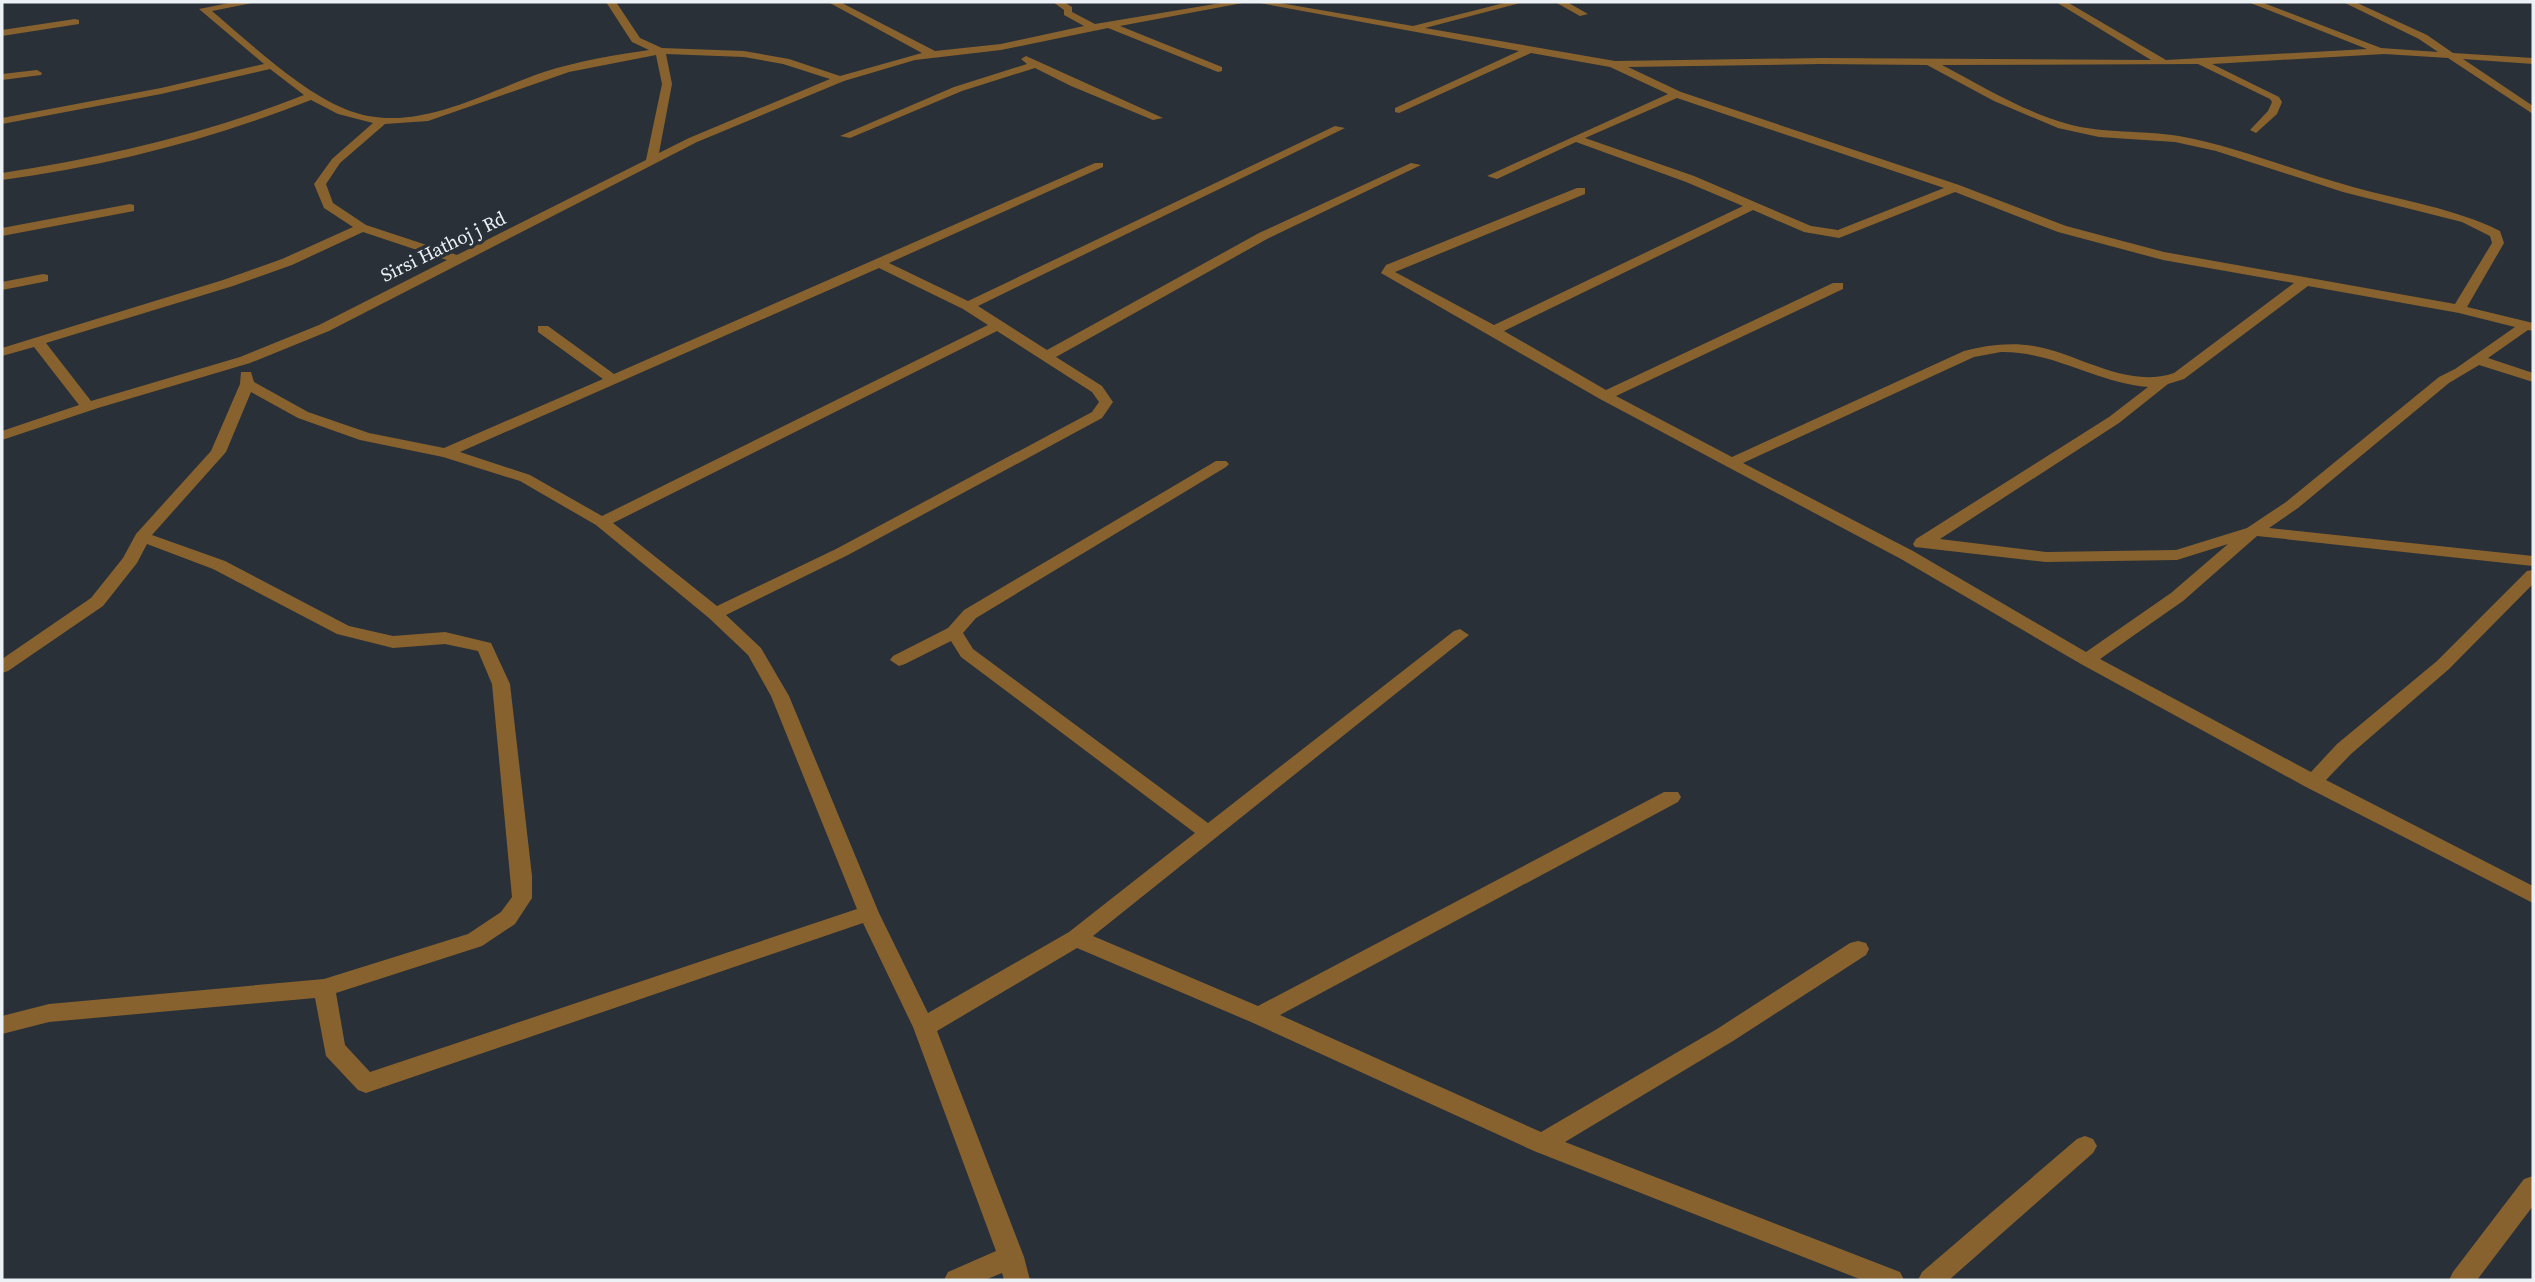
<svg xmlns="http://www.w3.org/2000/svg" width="2535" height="1282" viewBox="0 0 2535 1282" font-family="'Source Serif 4',serif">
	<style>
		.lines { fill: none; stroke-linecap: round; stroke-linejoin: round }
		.minor { fill: #87622e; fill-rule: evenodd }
		.labels { text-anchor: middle; stroke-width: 7; stroke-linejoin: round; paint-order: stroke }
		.far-street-label { font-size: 19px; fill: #ecf1f6; stroke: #293038 }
	</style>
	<rect width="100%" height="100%" fill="#293038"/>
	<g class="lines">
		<path class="minor" d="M234,2H257L212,11C251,44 298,89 345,109C412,137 482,93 544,72C578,61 614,55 649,50L632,42L606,2H616L640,38L662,48L744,51L789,59L840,76L922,53L828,2H840L935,51L1001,44L1084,26L1064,15V10L1053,2H1064L1072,7V12L1095,24L1227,2H1248L1120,26L1222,67V71L1218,72L1108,28L1001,50L915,60L844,81L697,142L329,331L250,363L98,408L2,440V431L79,405L34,347L2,356V348L223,280L282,259L353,227L324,208L314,184L332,159L373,123L338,114L311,100C212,139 108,166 2,180V173C106,157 206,134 304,95L270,69L161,94L2,124V118L161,88L264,64L199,9ZM666,54L744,57L783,64L830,79L689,138L659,153L672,84ZM656,55L662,84L646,160L457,255L366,225L333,203L326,184L340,163L385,124L428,121L569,72ZM363,232L447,260L319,325L240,357L91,401L46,343L233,286L292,265Z
			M1254,2H1274L1413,26L1508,2H1524L1425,28L1615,61L1821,58L2151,60L2056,2H2067L2166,60L2367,49L2248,2H2261L2381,48L2438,52L2419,39L2343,2H2355L2427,35L2453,53L2533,58V64L2463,59L2533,106V114L2448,58L2384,54L2212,64L2279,97L2282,102L2277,114L2256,133L2250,130L2268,111L2272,102L2270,99L2198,64L1942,65C1982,86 2024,112 2068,124C2104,134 2142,130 2179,136C2239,147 2294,171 2353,187C2403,201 2454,208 2500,231L2504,243L2467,307L2533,323V331L2528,330L2488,358L2533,373V382L2479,365L2449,383L2298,508L2269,528L2533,556V566L2257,536L2183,601L2100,659L2311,772L2337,744L2437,661L2527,571L2533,570V584L2449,669L2351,754L2326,780L2533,886V903L2306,787L2081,664L1901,559L1600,399L1381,273L1386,265L1577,188H1585V194L1395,272L1494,325L1743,206L1686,182L1576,142L1497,179L1487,176L1668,94L1610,67L1531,53L1399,113L1395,112V108L1519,51ZM1821,64L1927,65L1994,101L2058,128L2099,137L2175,142L2216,151L2343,192L2462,222L2490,236L2492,243L2455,304L2164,252L2066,226L1959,185L1681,92L1628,67ZM1677,98L1944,188L1838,230L1811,226L1694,176L1585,138ZM1955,192L2058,232L2163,260L2294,283L2174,373C2126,389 2080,354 2034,346C2010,342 1987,345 1964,351L1732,457L1616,396L1843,289V283H1833L1606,390L1504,331L1753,210L1804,232L1839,238ZM2308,286L2459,313L2515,327L2455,369L2439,377L2286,502L2247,528L2176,550L2046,552L1940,539L2119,423L2168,384L2184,379ZM2001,352C2053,351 2097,383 2148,387L2109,417L1916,539L1913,544L1915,547L2046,562L2177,560L2228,544L2171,593L2086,652L1913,551L1743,463L1974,357Z
			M1555,2H1567L1588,14L1580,16Z
			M75,19L79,20V24L2,36V30Z
			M1026,56L1163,118L1153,120L1071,86L1035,68L962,91L850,138L840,136L954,87L1027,64L1021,59Z
			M37,70L42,73L41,75L2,80V74Z
			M1335,126L1345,128L978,306L1047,350L1259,233L1411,163L1421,165L1267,239L1056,357L1102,386L1113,402L1102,418L848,555L726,615L761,648L789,696L879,913L928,1013L1069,932L1195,833L961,657L951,641L905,664L899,666L890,660L893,656L948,628L964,610L1216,461H1226L1229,464L1226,467L976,618L963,633L973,649L1208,823L1454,631L1460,629L1469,635L1093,936L1258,1006L1664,792H1678L1681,797L1678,802L1280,1015L1541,1132L1717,1029L1850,943L1858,941L1866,943L1869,949L1866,955L1733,1041L1565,1142L1900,1272L1904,1280H1862L1534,1151L1251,1022L1077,948L937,1031L1024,1257L1030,1280H1004L1002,1273L985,1280H944L948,1272L996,1251L913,1027L863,923L366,1093L358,1090L326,1056L315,998L49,1022L2,1034V1016L49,1004L324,979L468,934L501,912L512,897L492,684L478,651L445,644L393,648L337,634L213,569L147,544L137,563L103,606L8,671L2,673V659L91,598L123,558L136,534L211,451L240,384L241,372H251L254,382L308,412L369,433L444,448L603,379L538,332V326H548L614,374L1095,163H1103V167L889,263L968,301ZM879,268L963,309L988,325L602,516L530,475L460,452ZM997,331L1092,392L1099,402L1092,412L836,549L717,606L613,523ZM251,392L298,418L360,440L443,457L520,481L596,525L709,618L748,655L771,696L857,909L370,1072L345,1045L336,993L482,946L515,924L532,898V876L510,684L491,643L445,632L393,636L349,626L225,561L152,535L226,452Z
			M130,204L134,205V211L2,236V228Z
			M43,274L48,275V281L2,290V282Z
			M2085,1136L2093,1139L2097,1146L2093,1153L1949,1280H1918L1922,1272L2077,1139Z
			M2533,1176V1206L2477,1280H2449L2453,1272L2524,1179Z"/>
	</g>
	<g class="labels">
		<g class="far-street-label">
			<text transform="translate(443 246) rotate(-26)" y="7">Sirsi Hathoj j Rd</text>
		</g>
	</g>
	<rect width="2535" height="1282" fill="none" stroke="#ecf1f6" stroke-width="7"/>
</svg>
